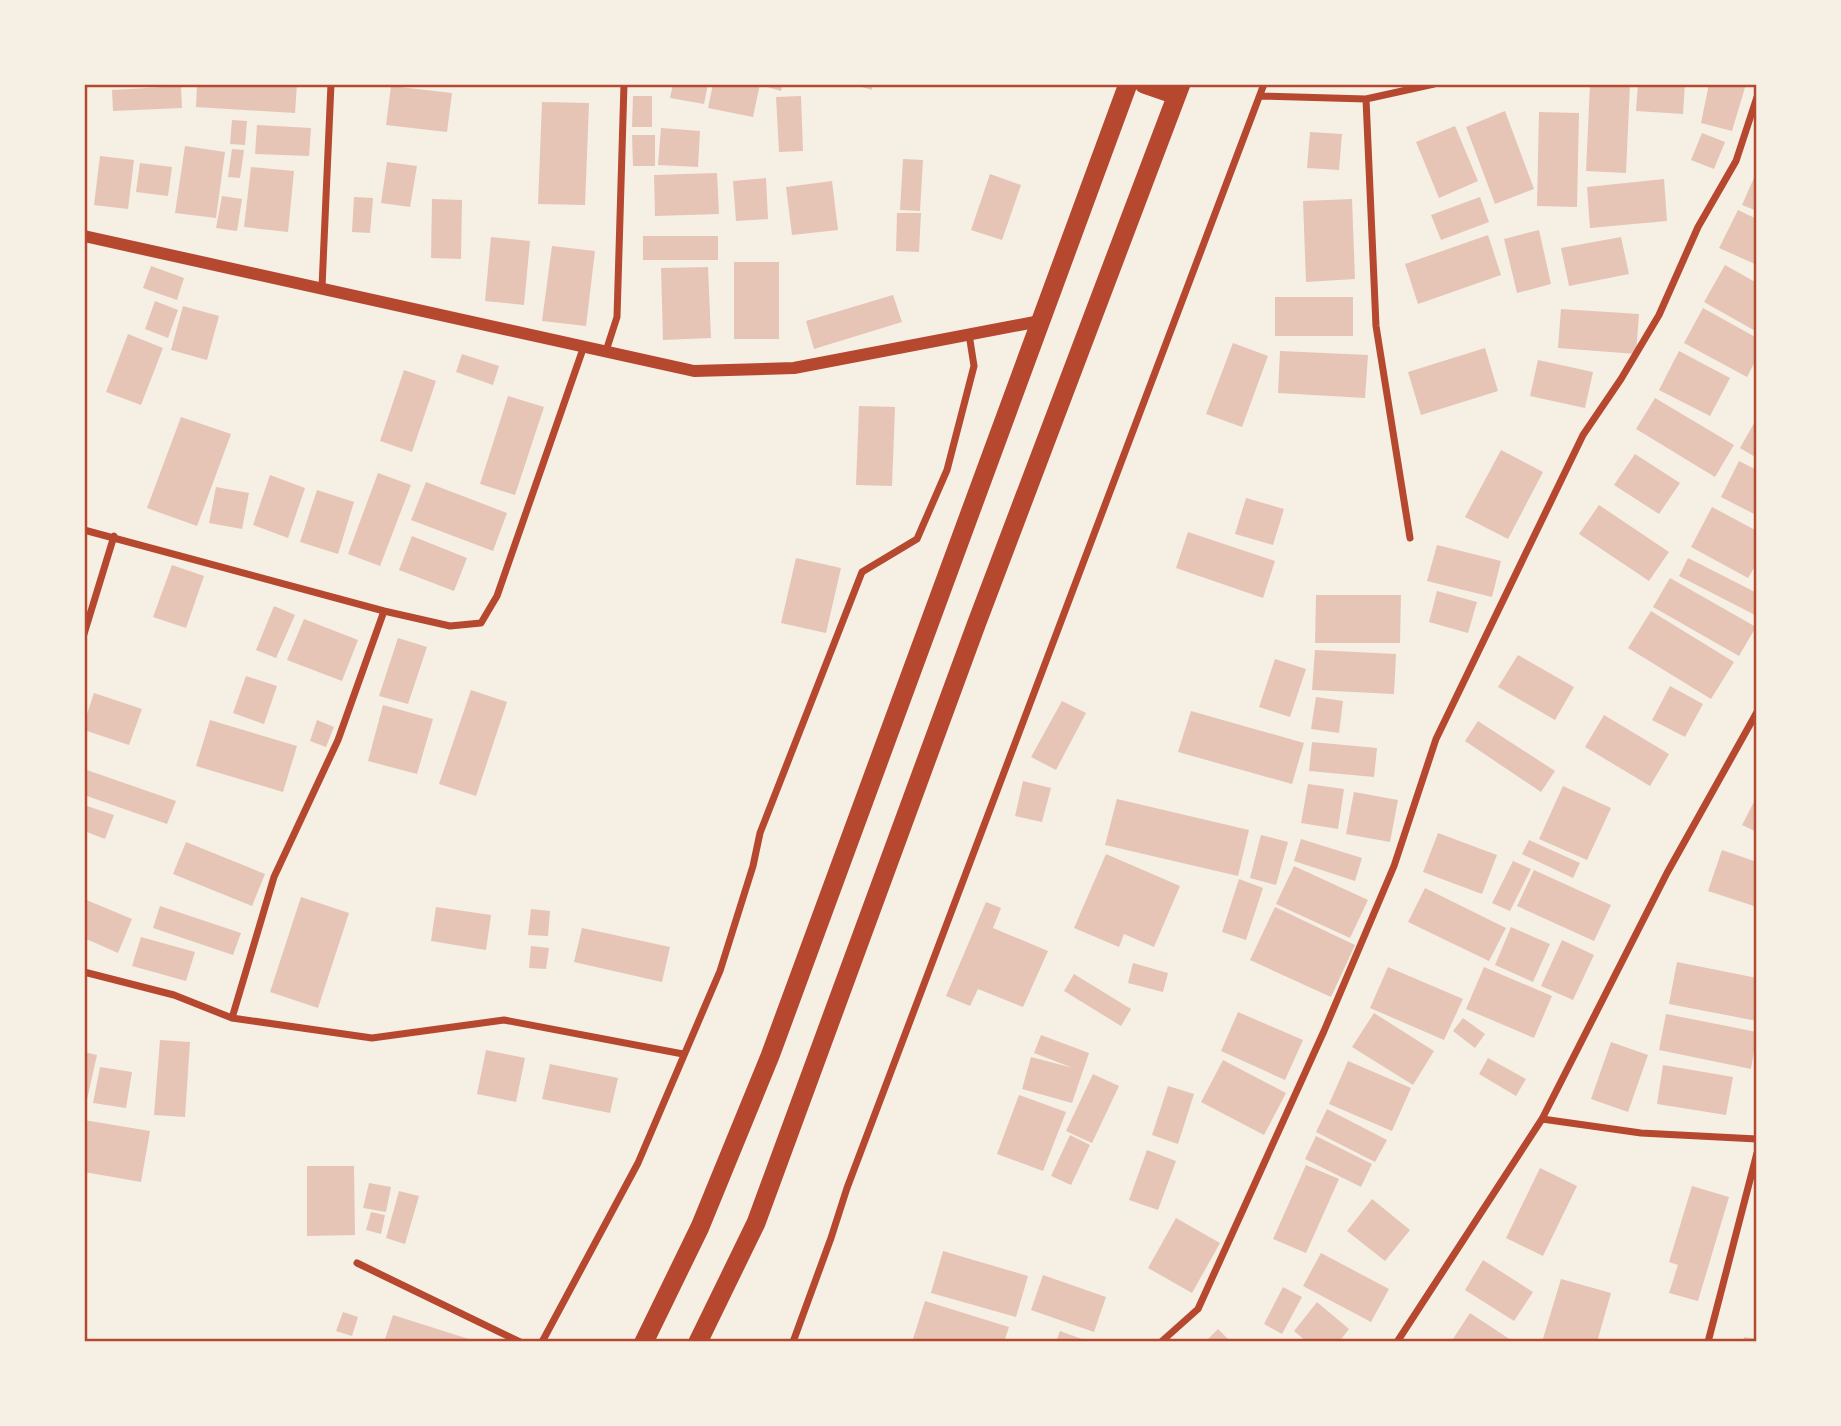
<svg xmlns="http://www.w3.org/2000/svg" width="1841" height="1426" viewBox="0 0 1841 1426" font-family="Rubik,sans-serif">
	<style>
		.building { fill: #e6c5b7 }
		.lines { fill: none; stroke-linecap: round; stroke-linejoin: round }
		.minor { stroke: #b5482f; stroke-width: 7 }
		.tertiary { stroke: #b5482f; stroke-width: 12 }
		.trunk { stroke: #b5482f; stroke-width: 19 }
		.neatline { fill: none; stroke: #b5482f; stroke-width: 2.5 }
	</style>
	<rect width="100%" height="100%" fill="#f6efe4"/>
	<path class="building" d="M197,84H297L295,113L196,107Z
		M673,84H708L704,104L670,98Z
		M713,84H760L753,117L708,108Z
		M767,84H783L781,91L767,87Z
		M852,84H873L872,90Z
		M1590,84H1630L1626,173L1586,171Z
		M1638,84H1685L1683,114L1636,111Z
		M1709,84H1746L1732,131L1701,123Z
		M181,86L182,108L113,111L112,90Z
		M391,86L452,93L447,132L386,125Z
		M633,96H652V127H632Z
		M801,96L803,151L779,152L776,97Z
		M542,102L589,103L585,205L538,204Z
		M1505,111L1534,189L1495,204L1466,127Z
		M1539,112L1579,113L1577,207L1537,206Z
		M232,120L247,121L245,145L230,144Z
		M257,125L311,128L309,156L255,154Z
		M1455,126L1478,181L1439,198L1416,142Z
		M661,128L700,131L698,167L658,165Z
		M1310,132L1342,134L1339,170L1307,168Z
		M1702,133L1725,142L1714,169L1691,160Z
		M632,135H655V166H633Z
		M185,146L225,152L216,218L175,213Z
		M232,149L244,150L240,178L228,177Z
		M100,156L134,160L128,209L94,205Z
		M903,159L923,160L920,211L900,210Z
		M387,162L417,166L410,207L381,203Z
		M140,163L172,167L168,196L136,192Z
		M251,167L294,171L288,232L244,227Z
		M1757,171V211L1742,205Z
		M717,173L719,214L655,216L654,175Z
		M990,174L1021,185L1002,240L971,230Z
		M766,178L768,219L736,221L733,181Z
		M1664,179L1667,221L1590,228L1587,187Z
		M832,181L838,230L792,235L786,187Z
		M222,196L242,199L237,231L216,228Z
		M354,197L373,198L370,233L352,232Z
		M1480,197L1489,222L1441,240L1431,215Z
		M432,199L462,200L461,259L431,258Z
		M1352,199L1355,279L1306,282L1303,201Z
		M1738,210L1757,219V265L1719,248Z
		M897,213H921L919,252L896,251Z
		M1539,230L1551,284L1517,293L1504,239Z
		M1488,235L1501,275L1418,304L1405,264Z
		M643,236H718V260H643Z
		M491,237L530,241L524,305L485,301Z
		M1621,237L1629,274L1569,286L1561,248Z
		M552,246L595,251L586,326L542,321Z
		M734,262H779V339H734Z
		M1725,265L1757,283V332L1704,302Z
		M151,266L184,278L177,300L143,288Z
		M708,267L711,338L663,340L661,268Z
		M893,295L902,322L814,349L806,321Z
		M1275,297H1353V336H1275Z
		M155,301L178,310L168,338L145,329Z
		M183,306L219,316L207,360L171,350Z
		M1703,308L1757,338V358L1747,377L1684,343Z
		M1561,309L1639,314L1636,354L1558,348Z
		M128,334L163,348L141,405L106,392Z
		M1233,343L1268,356L1242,427L1206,414Z
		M1485,348L1498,391L1421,415L1408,372Z
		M1280,351L1368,355L1365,398L1278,393Z
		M1679,351L1730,378L1710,416L1659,390Z
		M462,354L499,366L493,385L456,372Z
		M1538,360L1593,372L1585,408L1530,396Z
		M404,370L436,381L412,452L380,441Z
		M508,396L544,407L515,495L480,484Z
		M1655,398L1734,445L1715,477L1636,429Z
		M859,406L895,407L892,486L856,485Z
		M181,417L231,434L197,526L147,508Z
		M1757,418V458L1740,448Z
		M1501,450L1543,472L1508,539L1465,517Z
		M1635,454L1680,483L1659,514L1614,485Z
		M1739,461L1757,470V507L1754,514L1721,497Z
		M378,473L411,485L380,566L348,554Z
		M270,475L305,488L288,538L253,525Z
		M426,482L507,513L493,551L411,520Z
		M216,487L249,493L242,529L209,523Z
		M317,490L354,502L338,554L300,542Z
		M1246,498L1284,509L1273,545L1235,534Z
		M1599,505L1669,552L1649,581L1579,534Z
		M1712,507L1757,531V563L1748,578L1691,547Z
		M1188,532L1275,561L1263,598L1176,568Z
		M412,536L467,558L454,591L399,570Z
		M1437,545L1501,561L1492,597L1427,581Z
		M796,558L841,568L826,633L781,623Z
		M1688,558L1757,593V616L1679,576Z
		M172,565L204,576L186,628L153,617Z
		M1670,578L1756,627L1739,656L1653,607Z
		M1437,591L1477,602L1468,633L1429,622Z
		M1316,595H1401L1400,643H1315Z
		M274,606L295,615L276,658L256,650Z
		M1651,611L1734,662L1711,699L1628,648Z
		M304,619L358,640L342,681L287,660Z
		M398,638L427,647L408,704L379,696Z
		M1315,650L1396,654L1394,694L1312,690Z
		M1518,655L1574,687L1555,720L1498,687Z
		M1275,659L1306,669L1290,717L1259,707Z
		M246,676L277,686L264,724L233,713Z
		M1670,686L1703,704L1685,737L1652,720Z
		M471,690L507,702L476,796L439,784Z
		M94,693L142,709L129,745L84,730V723Z
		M1316,697L1343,701L1339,733L1311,729Z
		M1062,701L1086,713L1056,770L1031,757Z
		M383,705L433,719L417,774L368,761Z
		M1191,711L1304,743L1292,784L1178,752Z
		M1604,715L1669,754L1650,786L1585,747Z
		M210,720L297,746L283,792L196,766Z
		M317,720L334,727L326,747L310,741Z
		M1478,721L1555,771L1541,792L1465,741Z
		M1312,742L1377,748L1374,777L1309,771Z
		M84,769L176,801L167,824L84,795Z
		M1023,781L1051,788L1042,822L1015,816Z
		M1308,784L1344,789L1338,829L1301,823Z
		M1563,786L1611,808L1587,860L1539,839Z
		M1354,792L1398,800L1390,842L1346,834Z
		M1757,796V832L1742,825Z
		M1117,799L1249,830L1238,876L1105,845Z
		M84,805L114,815L105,839L84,831Z
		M1438,833L1497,855L1482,894L1423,872Z
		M1261,835L1288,842L1276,885L1250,878Z
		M1301,839L1362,858L1355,881L1294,861Z
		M1529,840L1580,863L1573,878L1522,854Z
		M186,842L265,874L252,906L173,874Z
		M1722,850L1757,862V907L1708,891Z
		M1106,854L1180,886L1154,947L1124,934L1119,947L1074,928Z
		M1513,861L1531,869L1510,911L1492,903Z
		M1294,866L1368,900L1350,938L1276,904Z
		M1534,870L1611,905L1594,941L1517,906Z
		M1239,879L1263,888L1246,940L1222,932Z
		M1425,888L1506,928L1489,961L1408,922Z
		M301,897L349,913L318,1008L270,992Z
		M84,899L132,919L118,953L84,938Z
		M986,902L1001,908L993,928L1048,951L1023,1007L978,989L970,1006L946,996Z
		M160,906L241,933L233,955L153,928Z
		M436,907L491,915L486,950L431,941Z
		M1275,907L1355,945L1331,997L1250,960Z
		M531,909L550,911L548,936L528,935Z
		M1511,927L1550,944L1533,982L1495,965Z
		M582,928L670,947L662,982L574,962Z
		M141,937L195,952L186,981L132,966Z
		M1562,940L1594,955L1573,1000L1541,986Z
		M531,946L549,948L546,969L529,968Z
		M1677,962L1757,978V1021L1669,1004Z
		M1133,963L1168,973L1163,992L1128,983Z
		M1388,967L1463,999L1444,1040L1370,1008Z
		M1484,967L1552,996L1534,1038L1466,1009Z
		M1074,974L1131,1009L1121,1026L1064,991Z
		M1238,1012L1303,1040L1285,1080L1221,1051Z
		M1374,1013L1434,1051L1413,1085L1352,1047Z
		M1666,1014L1757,1032L1751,1069L1659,1050Z
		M1463,1018L1485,1034L1475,1048L1453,1031Z
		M1041,1035L1089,1053L1072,1103L1022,1089L1031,1057L1073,1068L1034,1053Z
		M160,1040L190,1042L185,1117L154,1115Z
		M1611,1042L1648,1055L1628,1112L1591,1099Z
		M486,1050L525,1058L516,1102L477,1094Z
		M84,1052L97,1055L86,1104L84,1103Z
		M1488,1058L1526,1079L1516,1096L1479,1074Z
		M1223,1060L1286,1093L1264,1135L1201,1102Z
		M1348,1061L1411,1088L1392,1131L1329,1104Z
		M550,1064L618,1078L610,1113L542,1099Z
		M1663,1065L1733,1077L1726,1115L1657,1104Z
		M100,1067L132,1072L126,1108L93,1103Z
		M1093,1074L1119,1086L1092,1143L1066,1131Z
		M1168,1086L1194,1094L1178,1144L1152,1135Z
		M1019,1095L1066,1112L1043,1171L997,1154Z
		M1327,1109L1387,1140L1375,1162L1316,1132Z
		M84,1120L150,1131L141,1182L84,1172Z
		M1070,1135L1090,1145L1071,1185L1051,1176Z
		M1316,1136L1372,1164L1361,1187L1305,1159Z
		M1147,1150L1176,1161L1158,1210L1129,1200Z
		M1306,1165L1339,1179L1306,1253L1273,1239Z
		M307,1166H354L355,1235L307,1236Z
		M1540,1168L1577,1186L1543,1256L1506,1238Z
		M369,1183L391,1187L386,1212L363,1208Z
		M1692,1186L1729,1197L1698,1301L1669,1293L1678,1265L1669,1262Z
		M399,1191L419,1196L405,1244L386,1238Z
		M1372,1199L1410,1230L1385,1261L1347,1231Z
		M371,1212L385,1215L381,1234L366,1230Z
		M1176,1218L1220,1243L1192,1293L1148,1268Z
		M943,1251L1028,1276L1016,1317L931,1293Z
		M1321,1253L1389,1289L1371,1322L1303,1286Z
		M1483,1260L1533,1292L1514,1321L1465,1290Z
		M1043,1275L1106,1297L1094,1332L1031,1310Z
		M1561,1279L1611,1293L1597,1342H1542Z
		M1283,1287L1302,1297L1282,1334L1264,1324Z
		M925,1301L1009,1327L1004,1342H912Z
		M1317,1302L1349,1329L1339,1342H1307L1294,1331Z
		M343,1312L358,1317L352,1336L336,1331Z
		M1470,1313L1514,1342H1451Z
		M393,1315L475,1341V1342H384Z
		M1218,1329L1231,1342H1205Z
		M1060,1331L1090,1342H1056Z
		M1744,1337L1757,1339V1342H1743Z"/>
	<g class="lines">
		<path class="minor" d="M1261,96L1366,99L1434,84
			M1366,99L1376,326L1410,538
			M322,287L331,84
			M606,351L617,317L624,84
			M84,530L384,611L450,626L481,623L497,596L584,346
			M84,634L114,536
			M84,972L174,995L232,1018L372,1038L504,1020L683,1054
			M232,1018L274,877L338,740L384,611
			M1542,1119L1641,1133L1757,1139
			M357,1263L520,1342
			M542,1342L638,1163L720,971L753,866L760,833L862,572L917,539L947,470L974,366L969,334
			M793,1342L831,1238L847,1188L1264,84
			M1161,1342L1198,1309L1324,1031L1394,866L1436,739L1583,435L1621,379L1659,315L1698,227L1736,161L1757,97
			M1397,1342L1542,1119L1667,873L1757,712
			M1708,1342L1757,1153"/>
		<path class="tertiary" d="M84,236L694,371L794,368L1040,321"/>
		<path class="trunk" d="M1144,84L1176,95
			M644,1342L700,1227L770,1056L1128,84
			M698,1342L756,1223L976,625L1181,84"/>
	</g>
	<rect width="1841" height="1426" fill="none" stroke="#f6efe4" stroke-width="172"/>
	<rect x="86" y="86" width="1669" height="1254" class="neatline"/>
</svg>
